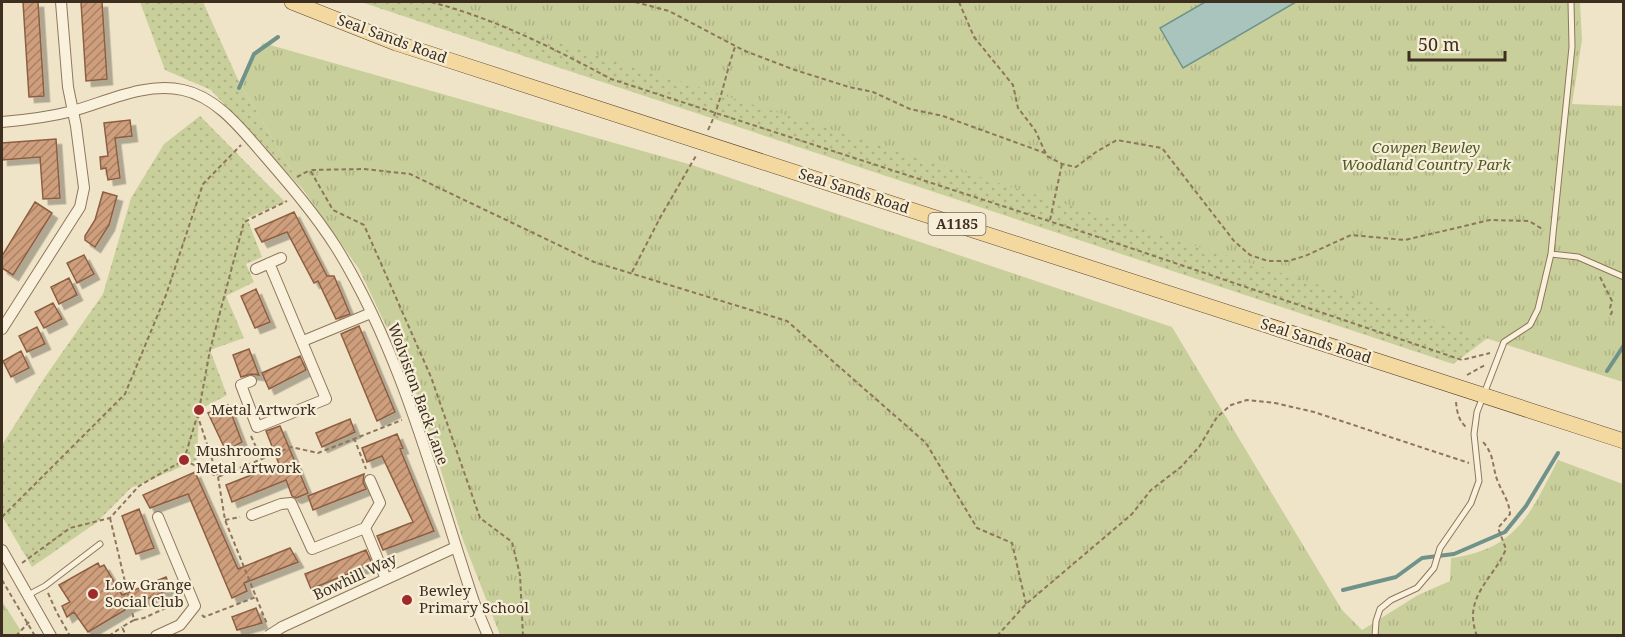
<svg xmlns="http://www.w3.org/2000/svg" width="1625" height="637" viewBox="0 0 1625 637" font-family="'Noto Serif',serif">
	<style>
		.grass { fill: url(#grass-dots) }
		.park { fill: url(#park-tufts) }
		.water { fill: #a9c4bc; stroke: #6f938a; stroke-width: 1.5 }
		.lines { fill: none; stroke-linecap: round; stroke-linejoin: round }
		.stream { stroke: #6f938a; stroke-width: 4 }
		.building { fill: url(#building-hatch); stroke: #8d5f41; stroke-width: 1.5; filter: url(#shadow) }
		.lane-casing { stroke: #8d765c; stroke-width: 7 }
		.street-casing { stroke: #8d765c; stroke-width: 12 }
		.primary-casing { stroke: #5b4430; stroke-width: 16 }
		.path { stroke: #8d765c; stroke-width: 2; stroke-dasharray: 4.5 3; stroke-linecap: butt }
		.lane { stroke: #faf1dc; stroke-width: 5 }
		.street { stroke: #faf1dc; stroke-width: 10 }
		.primary { stroke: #f3d9a0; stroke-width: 15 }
		.street-bridge-casing { stroke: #8d765c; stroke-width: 12; stroke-linecap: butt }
		.street-bridge { stroke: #faf1dc; stroke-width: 10 }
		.poi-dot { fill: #9e2a2b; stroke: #f7eed8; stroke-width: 2 }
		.labels { text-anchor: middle; stroke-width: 4.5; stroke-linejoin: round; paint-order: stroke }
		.shield { fill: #f7eed8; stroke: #756857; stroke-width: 1.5 }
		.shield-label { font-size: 14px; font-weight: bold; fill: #3d2e20 }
		.street-label { font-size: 15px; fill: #3d2e20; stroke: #f7eed8 }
		.park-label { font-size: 15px; font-style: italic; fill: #4d5a26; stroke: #f7eed8 }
		.poi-label { font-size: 15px; fill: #3d2e20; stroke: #f7eed8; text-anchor: start }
	</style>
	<defs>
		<pattern id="grass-dots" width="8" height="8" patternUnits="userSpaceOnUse" patternTransform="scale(1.5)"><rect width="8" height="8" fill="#c9cf9b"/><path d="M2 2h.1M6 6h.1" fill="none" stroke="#aeb285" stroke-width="1.8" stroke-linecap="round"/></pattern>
		<pattern id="park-tufts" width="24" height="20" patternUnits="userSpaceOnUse" patternTransform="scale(1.5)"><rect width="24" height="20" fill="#c9cf9b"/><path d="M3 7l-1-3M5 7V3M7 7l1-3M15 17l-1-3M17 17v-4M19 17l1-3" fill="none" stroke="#aeb285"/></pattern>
		<pattern id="building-hatch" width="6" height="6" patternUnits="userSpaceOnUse" patternTransform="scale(1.5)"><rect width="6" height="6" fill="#cf9f7d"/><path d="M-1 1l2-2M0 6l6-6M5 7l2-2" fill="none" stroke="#a98266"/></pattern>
		<filter id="shadow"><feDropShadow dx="5.5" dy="5.5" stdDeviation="0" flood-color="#0004"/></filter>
	</defs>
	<rect width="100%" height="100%" fill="#f0e4c8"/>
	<path class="grass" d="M140,2H203L239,82L304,191L211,90L165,70Z
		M361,2H984L1521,313L1453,364Z
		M200,116L285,202L247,218L262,257L246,264L254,282L226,296L244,338L210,350L227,395L199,410L197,460L131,488L96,523L32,567L2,516V445L45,377L103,294L131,198L164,144Z"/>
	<path class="park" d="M431,2H1580L1582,40L1572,104L1623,106V382Z
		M263,43L692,165L1172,327L1342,610L1362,630L1418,595L1450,581L1451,558C1517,549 1530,514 1558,460L1623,484V635H500L463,540L413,383L359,269L304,191L239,82Z
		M2,601L21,631L16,635H2Z"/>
	<path class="water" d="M1205,2H1296L1183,68L1160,28Z"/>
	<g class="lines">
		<path class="stream" d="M239,88L254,54L278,37
			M1607,371L1624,345
			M1343,590L1396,577L1422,558L1454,554L1505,532L1526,506L1558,453"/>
	</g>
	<path class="building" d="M23,2H38L44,96L29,97Z
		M81,2H102L107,79L86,81Z
		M130,120L132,136L115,138L120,178L108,180L106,168L101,169L100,157L108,156L104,123Z
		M56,139L60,198L43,199L40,157L2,160V143Z
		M103,192L117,196L109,225L95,247L85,240V236L95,220Z
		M35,202L52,213L13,275L2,268V256Z
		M294,212L327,276H334L350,314L336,319L318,281L314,283L287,232L262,242L255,229Z
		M84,255L94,274L77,283L67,263Z
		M69,278L77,295L59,304L51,287Z
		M256,289L270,322L255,328L241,296Z
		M53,303L62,319L44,328L35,312Z
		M359,326L395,412L377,421L341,334Z
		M37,327L45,344L27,352L19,336Z
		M249,349L259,375L251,374L241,377L233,355Z
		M21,351L29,368L11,377L3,361Z
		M300,356L306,370L269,389L262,373Z
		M228,405L242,442L226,451L208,413Z
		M350,419L355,432L322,447L316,433Z
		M280,426L308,493L296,498L292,496L286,480L232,502L226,485L279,464L266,431Z
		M397,434L403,448L400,449L434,531L383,550L377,536L413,522L382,456L367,462L362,448Z
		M195,472L238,569L290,548L298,562L244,583L247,591L232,598L188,494L150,508L143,495Z
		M364,474L363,482L366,489L313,510L308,496Z
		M139,509L154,548L136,554L122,516Z
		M366,550L372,564L311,589L305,574Z
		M98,563L100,567L104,565L122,595L166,577L171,589L125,608V610L88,632L74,612L67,617L62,606L70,602L59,585Z
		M256,608L262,623L237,630L232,617Z"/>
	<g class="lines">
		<g class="lane-casing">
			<path id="lane" d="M1551,254L1578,257L1624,277
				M28,595L45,586L100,544
				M1375,636L1376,621L1380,609L1391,600L1417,588L1434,568L1440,548L1471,503L1479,481L1474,434L1477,412L1504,342L1530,325L1538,309L1551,254L1553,234L1572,47L1571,2"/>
		</g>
		<g class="street-casing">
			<path id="street" d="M2,122C26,120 49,117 73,111C108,101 146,82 183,90C217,97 242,130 263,154C289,184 315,214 336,247C403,355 434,482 474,602L488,636
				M256,269L281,258
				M2,329L80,207L84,188L76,126L68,87L61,2
				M303,341L371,313
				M251,381L241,385L257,427L326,399L269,263
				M252,515L281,504L291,503L312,549L365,528L380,503L370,480
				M365,528L386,579
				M2,550L51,636
				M282,627L456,547
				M156,636L180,625L195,606L158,517"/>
		</g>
		<g class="primary-casing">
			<path id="primary" d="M292,2L396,43L1624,441"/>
		</g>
		<path class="path" d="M431,2C496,19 553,48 611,79L1095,236L1462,360L1490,353
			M635,2L669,11L745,51L795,70L849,87L873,92L910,109L943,116L1045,153
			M959,2L974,37L1013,85L1018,108L1035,130L1047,156L1062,164L1076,167L1096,152L1117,140L1162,148L1234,241L1250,255L1268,261H1288L1305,256L1351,235L1405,240L1490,220L1529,221L1544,230
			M708,130C721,104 725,75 735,47
			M297,177L310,170
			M1050,220L1062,164
			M632,272L661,216L697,154
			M1600,277L1612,301L1610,308L1612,312L1609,318
			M1467,375L1485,365
			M1456,402C1457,411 1458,420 1466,427
			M197,414L218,477L291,447L318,453L402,420
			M251,436L261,458
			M354,438L366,469
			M184,460L218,477L225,520L267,624
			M2,517L125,394L166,295L203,184L241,145
			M110,518L134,620L122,627L126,636
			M225,520L240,517
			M22,563L70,528L110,518L139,486L184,460L199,410L210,350L244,222L287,201
			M2,580L35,636
			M48,593L56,611L70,636
			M202,615L204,617L256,597
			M134,620L144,618L181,601
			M16,636L29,622
			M109,636L122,627
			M523,636L520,575L512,542L480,518L431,377L364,225L333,210L310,170L364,169L410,174L594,262L787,321L926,443L977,528L1012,543L1026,604
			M997,636L1026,604L1132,514L1151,490L1181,467L1199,447L1217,417L1231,405L1247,400L1275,403L1314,412L1469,463
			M1477,636C1462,597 1493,580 1506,549L1498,528L1510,514C1509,501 1503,494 1498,482C1492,468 1495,455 1483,442"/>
		<use href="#lane" class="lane"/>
		<use href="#street" class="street"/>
		<use href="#primary" class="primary"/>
		<g class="street-bridge-casing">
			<path id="street-bridge" d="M268,636L282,627"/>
		</g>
		<use href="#street-bridge" class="street-bridge"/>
	</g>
	<g class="poi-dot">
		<circle cx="199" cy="410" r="6"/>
		<circle cx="184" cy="460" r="6"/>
		<circle cx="93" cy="594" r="6"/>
		<circle cx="407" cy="600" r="6"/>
	</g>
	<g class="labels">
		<rect class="shield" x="928.5" y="213" width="57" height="22" rx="4.5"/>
		<g class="shield-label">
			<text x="957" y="229">A1185</text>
		</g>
		<g class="street-label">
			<text transform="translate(392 39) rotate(20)" y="5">Seal Sands Road</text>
			<text transform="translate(854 191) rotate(18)" y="5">Seal Sands Road</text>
			<text transform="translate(1316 341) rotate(18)" y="5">Seal Sands Road</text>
			<text transform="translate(418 394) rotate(70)" y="5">Wolviston Back Lane</text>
			<text transform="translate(355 577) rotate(-25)" y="5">Bowhill Way</text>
		</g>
		<g class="park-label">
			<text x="1426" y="153">Cowpen Bewley<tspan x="1426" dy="17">Woodland Country Park</tspan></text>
		</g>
		<g class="poi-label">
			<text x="211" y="415">Metal Artwork</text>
			<text x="196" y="456">Mushrooms<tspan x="196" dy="17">Metal Artwork</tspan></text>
			<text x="105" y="590">Low Grange<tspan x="105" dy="17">Social Club</tspan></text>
			<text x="419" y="596">Bewley<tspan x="419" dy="17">Primary School</tspan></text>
		</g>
	</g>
	<rect width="1625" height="637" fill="none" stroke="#3d2e20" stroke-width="6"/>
	<path d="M1409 51v9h96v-9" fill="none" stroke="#3d2e20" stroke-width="3"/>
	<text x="1418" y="51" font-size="18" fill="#3d2e20" stroke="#f7eed8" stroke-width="4.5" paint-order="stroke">50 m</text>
</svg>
